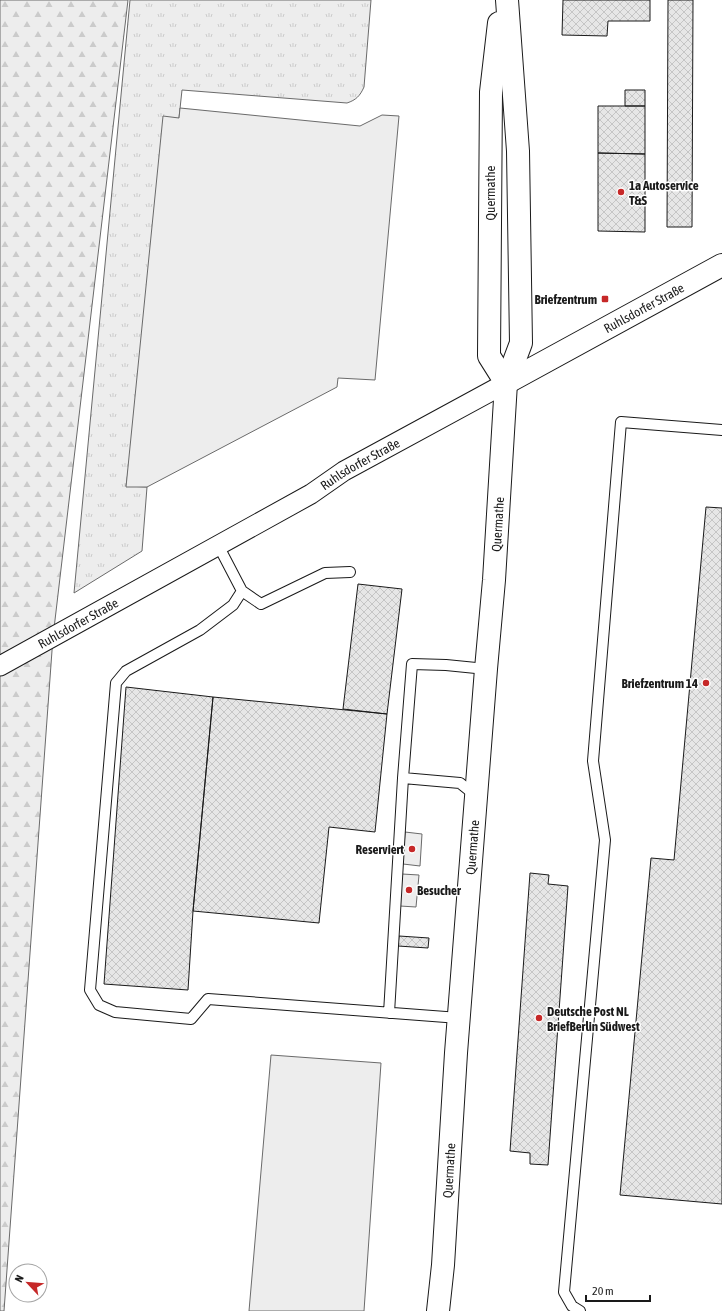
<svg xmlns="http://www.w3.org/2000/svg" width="722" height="1311" viewBox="0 0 722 1311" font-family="'Asap Condensed',sans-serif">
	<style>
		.grass { fill: url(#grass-tufts); stroke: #6a6a6a }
		.forest { fill: url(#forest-firs); stroke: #6a6a6a }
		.built { fill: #ededed; stroke: #6a6a6a }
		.building { fill: url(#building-cross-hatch); stroke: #1a1a1a }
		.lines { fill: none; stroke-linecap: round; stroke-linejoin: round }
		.lane-casing { stroke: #1a1a1a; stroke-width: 12 }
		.street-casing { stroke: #1a1a1a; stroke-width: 21 }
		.secondary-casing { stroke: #1a1a1a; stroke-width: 24 }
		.lane { stroke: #fff; stroke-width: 10 }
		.street { stroke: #fff; stroke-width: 19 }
		.secondary { stroke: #fff; stroke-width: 22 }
		.poi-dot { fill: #c62828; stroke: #fff; stroke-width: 1.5 }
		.labels { text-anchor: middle; stroke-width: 3; stroke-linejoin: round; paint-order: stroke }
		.poi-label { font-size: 13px; font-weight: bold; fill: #1a1a1a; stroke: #fff; text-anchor: start }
		.street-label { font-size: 13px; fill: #1a1a1a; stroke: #fff }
	</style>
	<defs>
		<pattern id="grass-tufts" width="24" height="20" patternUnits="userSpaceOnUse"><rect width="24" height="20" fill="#ededed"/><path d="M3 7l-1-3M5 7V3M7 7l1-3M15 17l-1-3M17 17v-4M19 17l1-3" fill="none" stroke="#cbcbcb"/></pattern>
		<pattern id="forest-firs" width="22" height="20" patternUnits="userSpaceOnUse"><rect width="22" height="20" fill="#ededed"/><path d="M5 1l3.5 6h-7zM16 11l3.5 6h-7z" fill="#cbcbcb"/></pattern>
		<pattern id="building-cross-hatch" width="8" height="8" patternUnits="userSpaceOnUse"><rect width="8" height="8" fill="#e6e6e6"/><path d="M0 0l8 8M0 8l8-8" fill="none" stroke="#c5c5c5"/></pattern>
	</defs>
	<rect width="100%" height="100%" fill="#fff"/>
	<path class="grass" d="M130,0H371L364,87C360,96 356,100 347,103L182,90L179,118L126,486L147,487L142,551L74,593Z"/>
	<path class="forest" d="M0,0H128L53,637L4,1311H0Z"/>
	<path class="built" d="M180,108L360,126L382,115L399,116L375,380L338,378L337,387L147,487H126L163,116L179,118Z
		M405,832L422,834L420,866L403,864Z
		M402,874L419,875L416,907L400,906Z
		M271,1055L381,1063L364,1311H249Z"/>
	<path class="building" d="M563,0H650V21H608L607,36L562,35Z
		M668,0H693L692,227H667Z
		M625,90H645V106H625Z
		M598,106H645V154L598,153Z
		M598,153L645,154V232L598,231Z
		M706,507L722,508V1204L620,1195L651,858L674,860Z
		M358,584L402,589L387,714L343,709Z
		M126,687L213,697L193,911L188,990L104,984Z
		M213,697L387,714L375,832L329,827L319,923L193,911Z
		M530,873L549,875L548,884L568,886L548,1165L530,1164V1153L510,1151Z
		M399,936L429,938L428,948L398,946Z"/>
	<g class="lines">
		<g class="lane-casing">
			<path id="lane" d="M218,545L242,591L233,605L200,630L126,671L116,683L90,990L99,1005L115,1012L191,1019L208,999L459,1018
				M242,591L261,604L325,573L350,572
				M403,778L412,664L446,665L486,669
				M389,1013L403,778L460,783L475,795
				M580,1311L572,1306L564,1292L605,840L593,761L621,422L722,430"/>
		</g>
		<g class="street-casing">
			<g id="street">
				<path id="s1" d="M0,666L311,494L344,471L506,383"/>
			</g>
		</g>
		<g class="secondary-casing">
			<g id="secondary">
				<path d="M499,23L491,92L489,356L506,383"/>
				<path id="s2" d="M506,383L722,265"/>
				<path id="s3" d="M438,1311L443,1265L456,1053L486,669L494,580L506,383L521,343L518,151L507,0"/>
			</g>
		</g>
		<use href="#lane" class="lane"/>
		<use href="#street" class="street"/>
		<use href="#secondary" class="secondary"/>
	</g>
	<g class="poi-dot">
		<circle cx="621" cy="192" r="4"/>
		<rect x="601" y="295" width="8" height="8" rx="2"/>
		<circle cx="706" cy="683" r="4"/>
		<circle cx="412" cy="849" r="4"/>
		<circle cx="409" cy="890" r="4"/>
		<circle cx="539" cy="1018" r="4"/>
	</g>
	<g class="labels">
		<g class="poi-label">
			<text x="629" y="190">1a Autoservice<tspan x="629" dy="15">T&amp;S</tspan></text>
			<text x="597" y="304" text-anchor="end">Briefzentrum</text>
			<text x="698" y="688" text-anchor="end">Briefzentrum 14</text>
			<text x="404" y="854" text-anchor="end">Reserviert</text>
			<text x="417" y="895">Besucher</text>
			<text x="547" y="1016">Deutsche Post NL<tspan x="547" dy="15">BriefBerlin Südwest</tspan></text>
		</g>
		<g class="street-label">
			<text transform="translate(490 193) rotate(-90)" y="5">Quermathe</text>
			<text dy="5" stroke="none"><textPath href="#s2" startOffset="157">Ruhlsdorfer Straße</textPath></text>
			<text dy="5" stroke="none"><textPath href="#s1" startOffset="413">Ruhlsdorfer Straße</textPath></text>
			<text dy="5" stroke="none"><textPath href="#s3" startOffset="789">Quermathe</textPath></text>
			<text dy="5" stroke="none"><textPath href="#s1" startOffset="89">Ruhlsdorfer Straße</textPath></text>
			<text dy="5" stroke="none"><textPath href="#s3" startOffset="465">Quermathe</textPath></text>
			<text dy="5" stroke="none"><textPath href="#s3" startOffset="141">Quermathe</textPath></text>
		</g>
	</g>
	<g transform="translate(28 1283) rotate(296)"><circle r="19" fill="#ffffff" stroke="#a3a3a3"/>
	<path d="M0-3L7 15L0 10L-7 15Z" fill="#c62828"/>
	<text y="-6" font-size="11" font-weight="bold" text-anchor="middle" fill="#1a1a1a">N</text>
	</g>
	<path d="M586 1295v6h64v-6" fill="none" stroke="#1a1a1a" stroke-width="2"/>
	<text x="592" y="1295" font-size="12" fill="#1a1a1a" stroke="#ffffff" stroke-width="3" paint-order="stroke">20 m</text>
</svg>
